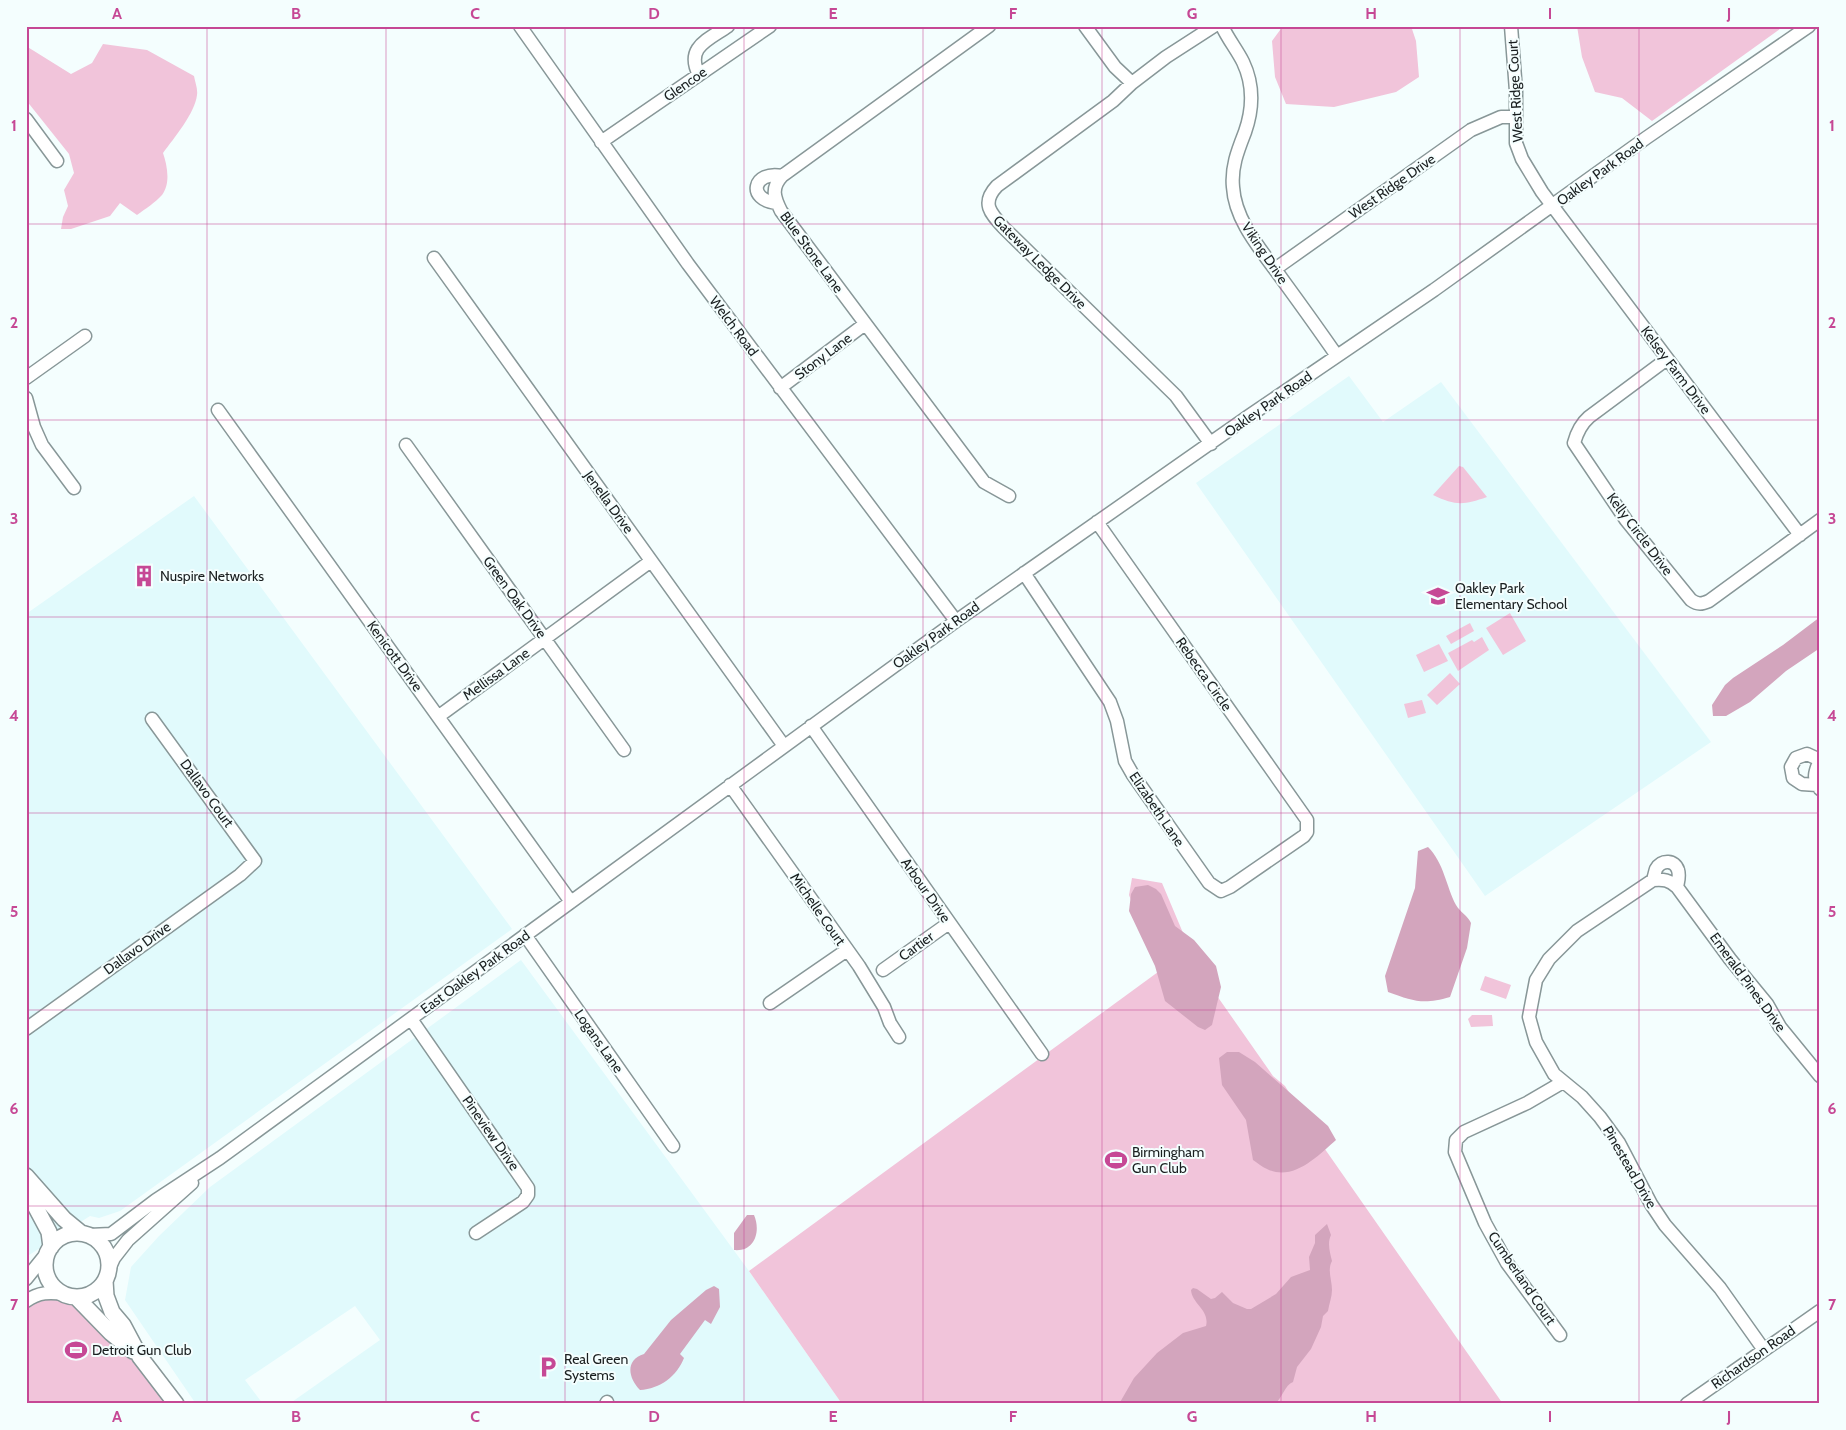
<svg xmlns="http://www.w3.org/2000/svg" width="1846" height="1430" viewBox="0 0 1846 1430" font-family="Cabin,sans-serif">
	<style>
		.built { fill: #e1fafc }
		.green { fill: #f1c4da }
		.water { fill: #d3a5bd }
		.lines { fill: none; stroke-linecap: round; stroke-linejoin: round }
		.minor-casing { stroke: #889798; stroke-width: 15 }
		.major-casing { stroke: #889798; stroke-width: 18 }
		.minor { stroke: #fff; stroke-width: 12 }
		.major { stroke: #fff; stroke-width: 15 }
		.grid { fill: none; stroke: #c64895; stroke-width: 1; stroke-opacity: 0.55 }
		.labels { text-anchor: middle; stroke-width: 4; stroke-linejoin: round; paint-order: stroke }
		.street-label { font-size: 14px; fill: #1a1f20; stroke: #f4fefe }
		.poi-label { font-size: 14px; fill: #1a1f20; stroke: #f4fefe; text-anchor: start }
		.neatline { fill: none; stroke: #c64895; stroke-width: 2 }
		.grid-label { font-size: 16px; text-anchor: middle; font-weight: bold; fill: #c64895 }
	</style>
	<rect width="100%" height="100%" fill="#f4fefe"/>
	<path class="built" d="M1349,376L1383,422L1441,382L1711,742L1485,896L1196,483Z
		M194,496L512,929L120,1211L99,1218L90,1216L26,1257V614Z
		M521,960L749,1271L842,1404H289L380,1340L355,1306L245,1380L263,1404H196L125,1300L131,1267L159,1236L210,1187Z"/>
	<path class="green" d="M1283,26H1411L1416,41L1419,77L1396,92L1334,107L1286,104L1275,77L1272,41Z
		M1577,26H1784L1652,121L1622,98L1595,92L1582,57Z
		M103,44L147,50L194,76C195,82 198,89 197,95C195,113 174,138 163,153C167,165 171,183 162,195C156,202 145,209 137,215L120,203L110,216L71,229H61L63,217L68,206L64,190L74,173L69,154L26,100V46L71,74L92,63Z
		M1459,466L1463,467L1487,497C1464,505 1456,506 1433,495Z
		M1510,613L1526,641L1503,655L1486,628Z
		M1470,623L1474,631L1451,644L1446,636Z
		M1482,637L1489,650L1458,671L1448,653L1472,640L1474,642Z
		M1439,644L1448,661L1424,672L1416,655Z
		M1450,673L1460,684L1437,705L1427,695Z
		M1422,700L1426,713L1408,718L1404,704Z
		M1132,878L1162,883L1186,940L1215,993L1273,1076L1285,1086L1320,1142L1503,1404H842L749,1271L1158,972L1129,895Z
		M1485,976L1511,985L1506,999L1480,990Z
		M1472,1015H1492L1493,1026L1471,1027L1468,1019Z
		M40,1298L73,1301L136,1356L170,1404H26V1308Z"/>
	<path class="water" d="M1820,617V648L1786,671L1750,702L1726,716H1713L1712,705L1725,685L1733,678L1783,645Z
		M1428,847C1444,863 1446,886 1456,905C1460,912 1468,916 1471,923L1467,948L1450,997C1423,1005 1413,1001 1388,992L1385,976L1415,888L1418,851Z
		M1148,885L1156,889L1161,894L1175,926L1194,940L1216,966L1221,987L1212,1025L1205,1030L1198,1027L1165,1001L1155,966L1129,911L1131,894L1135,887Z
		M1227,1052H1239L1255,1062L1328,1126L1336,1140C1318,1156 1293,1182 1267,1169C1262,1167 1258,1163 1253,1160L1246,1120L1222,1085L1219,1058Z
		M747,1215H754C761,1231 755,1252 734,1250V1233Z
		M1327,1224L1331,1235C1327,1243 1330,1253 1332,1261C1327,1270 1332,1280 1332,1290C1332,1297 1329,1304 1328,1311L1323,1316L1321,1327L1311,1349L1297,1367L1293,1382C1285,1385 1282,1398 1275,1404H1119L1134,1378L1157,1353L1183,1333L1206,1326C1210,1310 1192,1304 1191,1290L1193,1288L1197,1289L1211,1299L1215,1298L1222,1292L1233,1303L1247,1309H1251L1276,1294L1291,1277L1310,1270L1309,1257L1315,1243V1235Z
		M714,1286L719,1289L720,1307L711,1324L705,1320L680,1354L684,1358C677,1376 660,1389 640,1390C628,1378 625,1360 644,1354L671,1320L706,1290Z"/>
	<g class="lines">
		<g class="minor-casing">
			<path id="minor" d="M520,26L688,264L956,621
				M989,26L782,176C771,188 774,197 781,211L984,482L1009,496
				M1085,26L1115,67L1132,83
				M1222,26C1228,39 1237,50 1243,62C1254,85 1253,109 1245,132C1238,150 1231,167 1233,187C1235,222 1263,252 1282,279C1301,305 1319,330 1337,356
				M1511,26L1516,91V143L1522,159L1542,192L1800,535
				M699,75C685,47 708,40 728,26
				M26,119L57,161
				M601,142L770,26
				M777,203C746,200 753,170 782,176
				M434,258L784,746
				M1275,269L1471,130L1501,117H1515
				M1667,359L1589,417C1581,424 1577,432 1574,443L1626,520L1691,600C1698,605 1702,604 1709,601L1820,520
				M26,378L85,336
				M780,388L865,324
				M26,398L34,427L42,445L74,488
				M218,410L571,902
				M1211,444L1176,396L1004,228C990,213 981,203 997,186L1113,101L1132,83L1166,57L1214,26
				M406,445L624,750
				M1024,573L1110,702L1117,721L1125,761L1133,775L1209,883L1221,891L1230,887L1304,836L1307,832V820L1097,522
				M439,716L651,561
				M811,726L1042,1054
				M1820,760C1815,771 1812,779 1820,789
				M730,785L859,966L884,1007L890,1023L899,1037
				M1817,785L1802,784L1793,778L1791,767L1796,758L1807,754L1820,760
				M1653,880C1654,877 1655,872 1656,869C1662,859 1675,860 1678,870C1680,876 1678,881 1677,887
				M525,935L673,1146
				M883,970L949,923
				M770,1003L847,950
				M411,1019L528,1188V1195L523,1202L476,1233
				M26,1029L240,875L255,861L152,719
				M89,1235L111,1234L156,1200L220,1158L956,621L1249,416L1434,290L1646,138L1809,26
				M109,1269L114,1258L128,1240L192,1183
				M26,1279L47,1253
				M26,1301C39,1292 49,1292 65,1294
				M1560,1335L1507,1263L1485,1223L1455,1152L1456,1140L1464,1132L1527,1103L1563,1082
				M1764,1350L1720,1288L1665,1225L1651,1204L1619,1143L1600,1117L1582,1097L1554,1074L1536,1042L1529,1017L1536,980L1549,959L1577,931L1653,880C1664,879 1669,880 1677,887L1730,959L1767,1004L1780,1027L1820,1076
				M606,1404L607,1402
				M1687,1404L1820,1311"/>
		</g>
		<g class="major-casing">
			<path id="major" d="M26,1176L64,1219L81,1233
				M26,1189L49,1232L51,1247
				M45 1265a32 32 0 1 1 64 0a32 32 0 1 1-64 0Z
				M105,1281L106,1296L112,1312L123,1325L140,1357L176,1404
				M76,1297L111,1333L133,1351"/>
		</g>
		<use href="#minor" class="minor"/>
		<use href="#major" class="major"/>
	</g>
	<path class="grid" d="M207,26V1404M386,26V1404M565,26V1404M744,26V1404M923,26V1404M1102,26V1404M1281,26V1404M1460,26V1404M1639,26V1404M26,224H1820M26,420H1820M26,617H1820M26,813H1820M26,1010H1820M26,1206H1820"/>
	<defs>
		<g id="building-bare" transform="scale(1.725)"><path d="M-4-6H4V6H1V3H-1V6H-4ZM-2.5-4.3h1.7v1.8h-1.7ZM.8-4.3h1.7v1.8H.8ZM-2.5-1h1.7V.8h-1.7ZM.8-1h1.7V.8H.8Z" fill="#c64895" stroke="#f4fefe" stroke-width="2.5" paint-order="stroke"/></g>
		<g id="school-bare" transform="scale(1.725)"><path d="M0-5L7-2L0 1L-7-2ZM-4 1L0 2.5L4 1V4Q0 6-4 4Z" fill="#c64895" stroke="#f4fefe" stroke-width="2.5" paint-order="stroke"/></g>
		<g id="stadium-bare" transform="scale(1.725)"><path d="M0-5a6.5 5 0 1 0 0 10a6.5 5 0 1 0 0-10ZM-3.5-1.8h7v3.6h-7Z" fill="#c64895" stroke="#f4fefe" stroke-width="2.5" paint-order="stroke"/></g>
		<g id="parking-bare" transform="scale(1.725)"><path d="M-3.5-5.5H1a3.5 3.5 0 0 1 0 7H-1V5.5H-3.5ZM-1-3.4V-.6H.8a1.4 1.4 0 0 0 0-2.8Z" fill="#c64895" stroke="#f4fefe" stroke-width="2.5" paint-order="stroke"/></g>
	</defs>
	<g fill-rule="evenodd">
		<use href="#building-bare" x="144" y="576"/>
		<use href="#school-bare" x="1438" y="596"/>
		<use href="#stadium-bare" x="1116" y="1160"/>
		<use href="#stadium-bare" x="76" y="1350"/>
		<use href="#parking-bare" x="548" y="1367"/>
	</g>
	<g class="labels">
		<g class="street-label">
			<text transform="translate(685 84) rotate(-35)" y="5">Glencoe</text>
			<text transform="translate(1515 91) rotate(-93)" y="5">West Ridge Court</text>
			<text transform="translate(1600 172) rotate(-36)" y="5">Oakley Park Road</text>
			<text transform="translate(1392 186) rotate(-35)" y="5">West Ridge Drive</text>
			<text transform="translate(812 252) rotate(54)" y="5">Blue Stone Lane</text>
			<text transform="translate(1265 253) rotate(56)" y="5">Viking Drive</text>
			<text transform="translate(1040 262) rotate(45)" y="5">Gateway Ledge Drive</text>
			<text transform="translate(734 326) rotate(53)" y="5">Welch Road</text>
			<text transform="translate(823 356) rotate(-37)" y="5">Stony Lane</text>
			<text transform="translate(1676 370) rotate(53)" y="5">Kelsey Farm Drive</text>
			<text transform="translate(1268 404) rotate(-35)" y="5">Oakley Park Road</text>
			<text transform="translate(609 502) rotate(54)" y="5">Jenella Drive</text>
			<text transform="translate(1640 534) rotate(53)" y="5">Kelly Circle Drive</text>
			<text transform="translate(515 597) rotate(54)" y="5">Green Oak Drive</text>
			<text transform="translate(936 635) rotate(-36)" y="5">Oakley Park Road</text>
			<text transform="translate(395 656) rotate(54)" y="5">Kenicott Drive</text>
			<text transform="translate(496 674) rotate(-36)" y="5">Mellissa Lane</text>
			<text transform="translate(1204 674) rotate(55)" y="5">Rebecca Circle</text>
			<text transform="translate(207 793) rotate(54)" y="5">Dallavo Court</text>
			<text transform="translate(1157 809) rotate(56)" y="5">Elizabeth Lane</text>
			<text transform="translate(926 890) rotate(55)" y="5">Arbour Drive</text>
			<text transform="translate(818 909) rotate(55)" y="5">Michelle Court</text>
			<text transform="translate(916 946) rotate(-36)" y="5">Cartier</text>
			<text transform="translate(137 948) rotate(-36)" y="5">Dallavo Drive</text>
			<text transform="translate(475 972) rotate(-36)" y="5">East Oakley Park Road</text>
			<text transform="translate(1748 982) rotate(54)" y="5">Emerald Pines Drive</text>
			<text transform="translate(599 1041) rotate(55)" y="5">Logans Lane</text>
			<text transform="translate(491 1133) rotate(55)" y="5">Pineview Drive</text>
			<text transform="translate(1630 1167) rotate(60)" y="5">Pinestead Drive</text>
			<text transform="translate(1522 1278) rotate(56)" y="5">Cumberland Court</text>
			<text transform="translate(1753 1357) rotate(-35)" y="5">Richardson Road</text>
		</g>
		<g class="poi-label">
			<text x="160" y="581">Nuspire Networks</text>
			<text x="1455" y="593">Oakley Park<tspan x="1455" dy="16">Elementary School</tspan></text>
			<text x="1132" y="1157">Birmingham<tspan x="1132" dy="16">Gun Club</tspan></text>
			<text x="92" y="1355">Detroit Gun Club</text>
			<text x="564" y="1364">Real Green<tspan x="564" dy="16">Systems</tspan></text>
		</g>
	</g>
	<rect width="1846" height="1430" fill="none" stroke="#f4fefe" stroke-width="55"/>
	<rect x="28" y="28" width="1790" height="1374" class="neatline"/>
	<g class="grid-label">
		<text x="117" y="19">A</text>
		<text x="296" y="19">B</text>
		<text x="475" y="19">C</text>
		<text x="654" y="19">D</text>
		<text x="833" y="19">E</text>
		<text x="1013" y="19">F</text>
		<text x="1192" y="19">G</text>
		<text x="1371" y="19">H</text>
		<text x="1550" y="19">I</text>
		<text x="1729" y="19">J</text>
		<text x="14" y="131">1</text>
		<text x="1832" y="131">1</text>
		<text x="14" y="328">2</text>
		<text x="1832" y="328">2</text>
		<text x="14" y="524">3</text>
		<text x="1832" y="524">3</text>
		<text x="14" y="721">4</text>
		<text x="1832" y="721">4</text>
		<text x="14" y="917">5</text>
		<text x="1832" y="917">5</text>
		<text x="14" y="1114">6</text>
		<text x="1832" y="1114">6</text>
		<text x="14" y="1310">7</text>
		<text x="1832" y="1310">7</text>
		<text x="117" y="1422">A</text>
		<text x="296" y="1422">B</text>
		<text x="475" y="1422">C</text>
		<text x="654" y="1422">D</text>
		<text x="833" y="1422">E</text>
		<text x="1013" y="1422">F</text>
		<text x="1192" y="1422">G</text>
		<text x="1371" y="1422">H</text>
		<text x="1550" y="1422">I</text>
		<text x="1729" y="1422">J</text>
	</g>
</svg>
